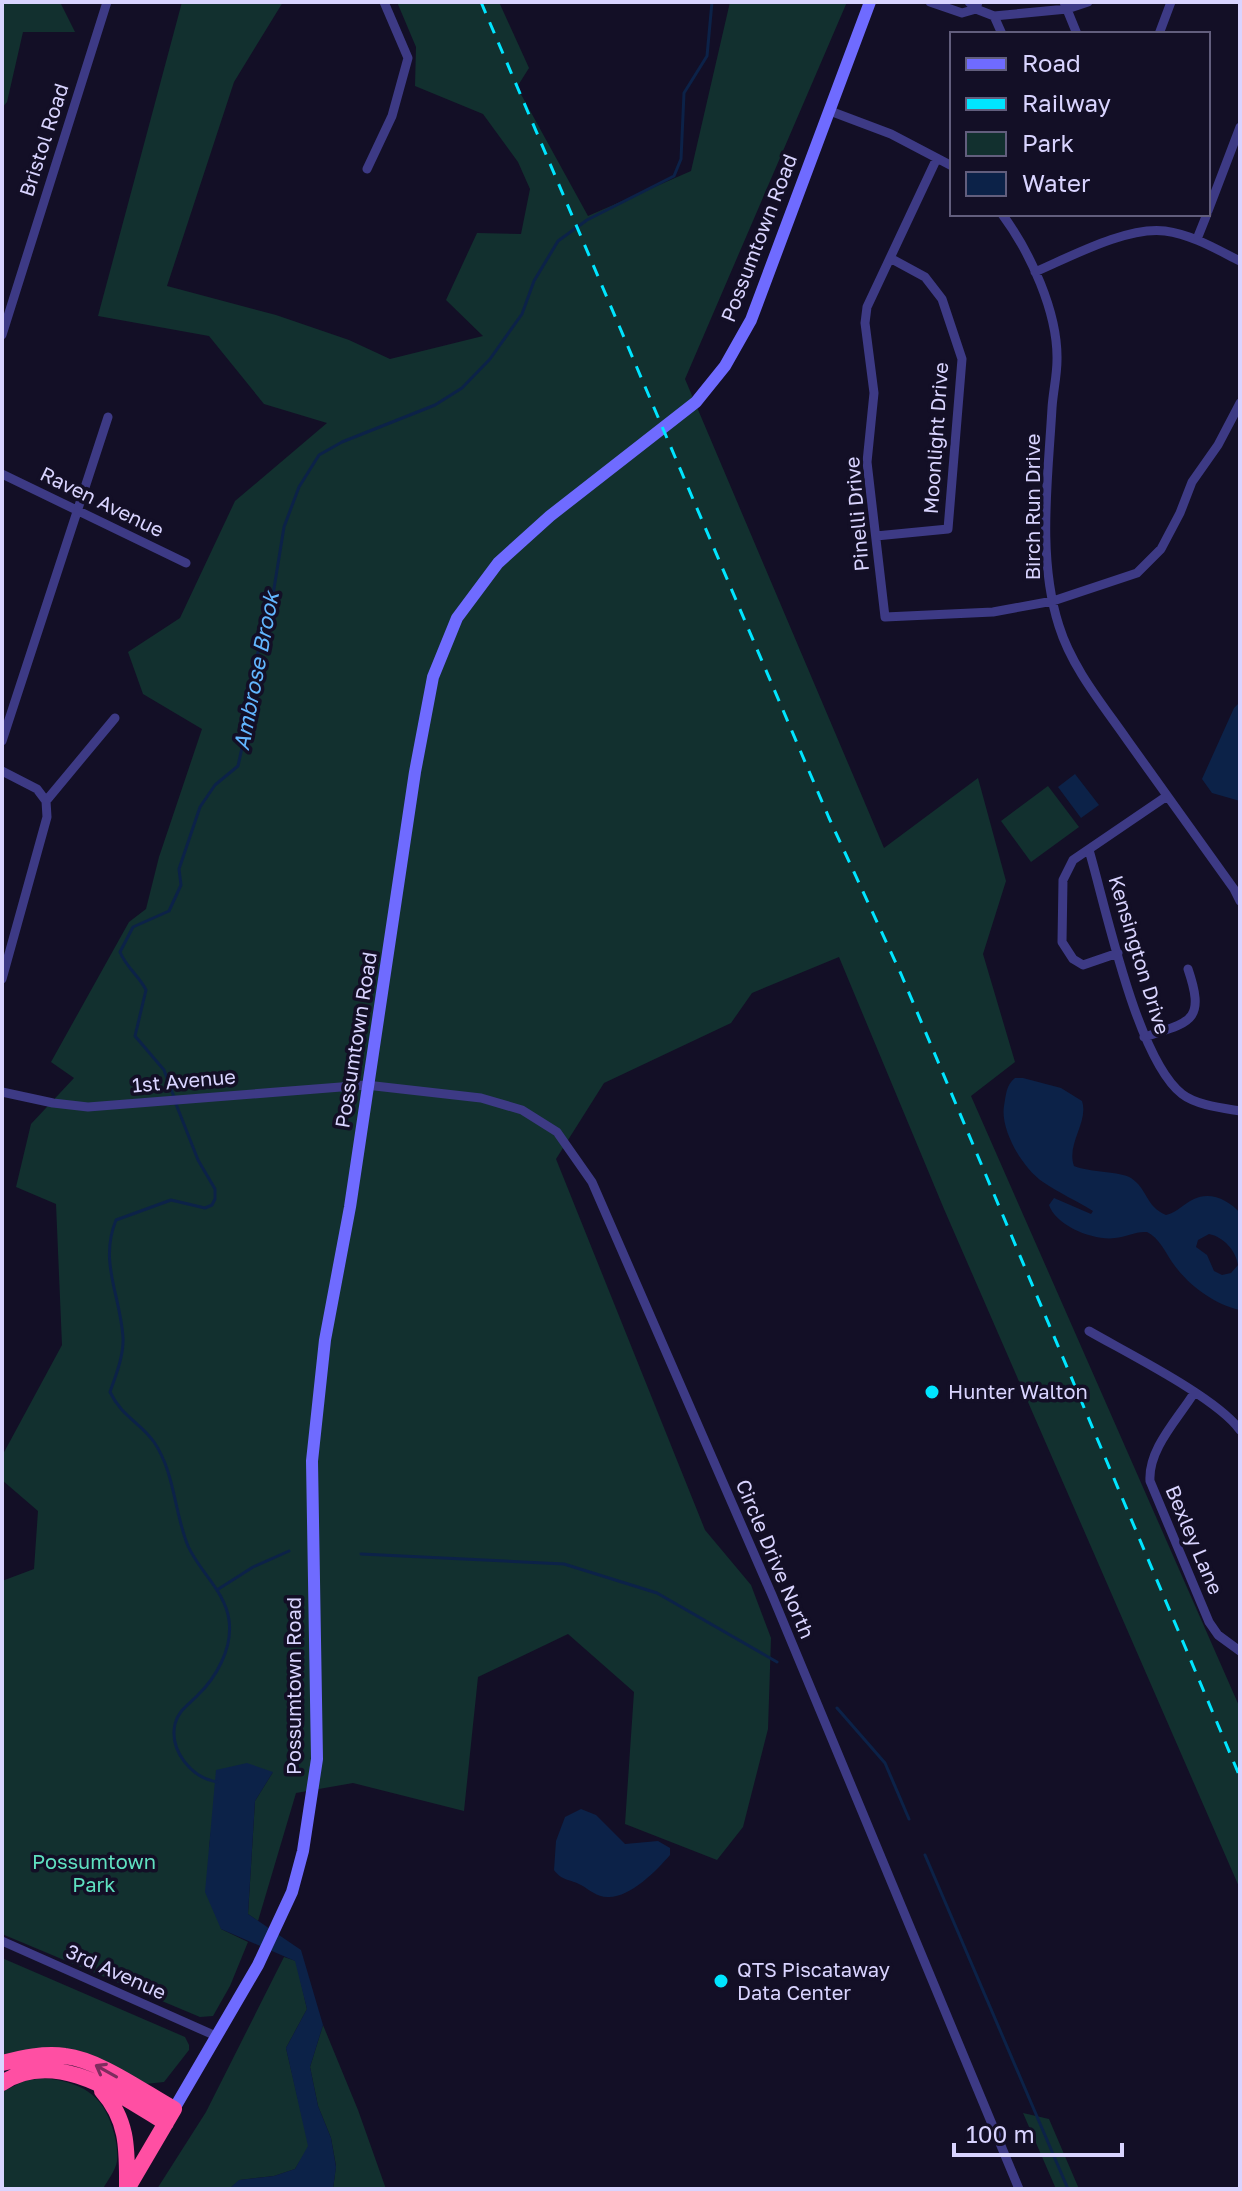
<svg xmlns="http://www.w3.org/2000/svg" width="1242" height="2191" viewBox="0 0 1242 2191" font-family="'Golos Text',sans-serif">
	<style>
		.green { fill: #12302f }
		.water { fill: #0c2248; fill-rule: evenodd }
		.lines { fill: none; stroke-linecap: round; stroke-linejoin: round }
		.stream { stroke: #0c2248; stroke-width: 3 }
		.street { stroke: #3d3a85; stroke-width: 9 }
		.secondary { stroke: #6f6bff; stroke-width: 12 }
		.highway { stroke: #ff4fa3; stroke-width: 16 }
		.rail { stroke: #00e5ff; stroke-width: 3; stroke-dasharray: 12 10; stroke-linecap: butt }
		.oneway { stroke: #7d2c5e }
		.poi-dot { fill: #00e5ff; stroke: #130f26; stroke-width: 3 }
		.labels { text-anchor: middle; stroke-width: 7; stroke-linejoin: round; paint-order: stroke }
		.street-label { font-size: 20px; fill: #d9d4ff; stroke: #130f26 }
		.poi-label { font-size: 20px; fill: #d9d4ff; stroke: #130f26; text-anchor: start }
		.park-label { font-size: 20px; fill: #5fe0c0; stroke: #130f26 }
		.water-label { font-size: 22px; font-style: italic; fill: #62b6ff; stroke: #130f26 }
	</style>
	<rect width="100%" height="100%" fill="#130f26"/>
	<path class="green" d="M2,2H60L75,32H23L7,102L2,108Z
		M182,2H283L234,82L167,286L276,315L349,340L390,359L483,336L446,300L477,233L521,234L530,189L518,162L483,114L415,86L416,47L397,2H499L529,68L517,87L588,216L691,171L730,2H847L685,379L884,848L978,778L1006,881L983,954L1015,1062L971,1096L1240,1708V1889L944,1209L839,957L752,993L731,1023L604,1083L556,1159L705,1530L751,1585L771,1638L768,1729L743,1827L717,1860L625,1824L634,1692L568,1634L478,1677L464,1811L353,1783L296,1793L258,1921L248,1914L255,1801L273,1772L213,1817L209,1847L221,1929L248,1942L230,1986L213,2016L200,2017L2,1934V1581L34,1569L38,1511L2,1480V1456L62,1345L56,1204L16,1187L31,1124L74,1078L51,1062L129,922L146,909L159,857L202,729L143,694L128,652L180,618L235,501L327,423L264,404L209,336L98,316Z
		M1048,786L1079,827L1031,862L1001,821Z
		M284,1957L296,1961L307,2009L286,2048L309,2146L295,2169L274,2176L240,2180L229,2189H157L206,2112Z
		M2,1958L185,2037L189,2045V2050L164,2082L145,2084L77,2050L2,2057Z
		M323,2025L358,2110L386,2189H333L336,2166L331,2138L318,2106L310,2067Z
		M43,2078C80,2082 103,2093 113,2130C116,2138 118,2152 117,2161C116,2170 107,2181 103,2189H2V2092L24,2081Z
		M1023,2113L1049,2119L1079,2189H1056Z"/>
	<path class="water" d="M1240,702V801L1212,793L1202,779L1234,708Z
		M1075,774L1099,805L1081,818L1058,787Z
		M1023,1078L1061,1088L1082,1101C1089,1122 1066,1144 1074,1166C1091,1173 1120,1171 1131,1178C1148,1189 1145,1206 1166,1215C1178,1212 1183,1204 1194,1199C1210,1191 1229,1200 1240,1213V1310C1213,1304 1187,1284 1172,1262C1164,1250 1159,1238 1147,1232C1136,1231 1126,1237 1115,1238C1094,1241 1056,1226 1049,1205L1054,1198L1091,1214L1093,1211C1077,1201 1059,1193 1043,1182C1023,1169 1000,1130 1004,1106C1006,1095 1006,1085 1015,1078ZM1209,1234C1224,1237 1236,1251 1238,1265L1231,1273L1222,1275L1214,1271L1207,1255L1196,1247L1198,1240Z
		M247,1763L273,1772L255,1801L248,1914L301,1950L323,2025L310,2067L318,2106L331,2138L336,2167L333,2189H229L239,2180L274,2176L295,2169L308,2146L286,2048L307,2009L295,1961L221,1929L205,1892L216,1770Z
		M581,1809L596,1815L625,1844L658,1841L670,1848V1855C657,1870 631,1897 609,1897C598,1898 590,1890 581,1885C570,1879 562,1881 554,1870L556,1841L565,1817Z"/>
	<g class="lines">
		<path class="stream" d="M174,1097L164,1070L135,1036L146,990C139,976 126,967 120,952L133,927L169,911L181,885L179,869L200,807L215,785L238,766L251,707L256,659L270,613L284,527L299,487L319,455L342,442L435,405L462,388L490,359L522,314L534,281L558,241L587,220L674,176L681,159L684,93L707,56L712,2
			M176,1104L198,1160L215,1189V1199L212,1205L205,1208L171,1200L116,1220C99,1262 120,1294 123,1337C124,1355 116,1375 110,1392C122,1417 140,1422 154,1442C175,1473 174,1512 188,1546C199,1571 225,1591 229,1620C233,1648 216,1678 197,1696C188,1705 178,1711 175,1724C169,1751 192,1778 217,1782
			M361,1554L564,1564L657,1593L777,1662
			M217,1590L253,1567L289,1551
			M837,1708L885,1763L909,1819
			M925,1855L1068,2189"/>
		<path class="street" d="M930,2L962,13L976,9L969,2
			M978,2L976,9L994,16L1067,9L1088,2
			M1064,2L1077,34
			M994,16L1002,34
			M1159,34L1171,2
			M830,111L891,134L952,166
			M937,158L867,307L865,323L874,393L867,462L885,617L993,612L1053,601L1137,573L1161,549L1180,513L1192,482L1218,445L1240,403
			M367,169L392,116L408,58L384,2
			M1208,211L1240,127
			M1002,214C1030,252 1058,312 1057,360C1057,376 1053,392 1052,408C1048,479 1037,558 1059,626C1072,668 1103,705 1128,741C1163,790 1199,840 1234,889L1240,901
			M1197,239L1207,214
			M1035,272C1070,257 1127,226 1165,231C1193,235 1216,249 1240,261
			M2,335L107,2
			M2,474L186,563
			M876,536L948,529L962,359L942,299L925,277L890,258
			M2,741L108,417
			M2,771L37,789L46,801
			M1089,850C1106,908 1137,1059 1182,1094C1196,1105 1222,1108 1240,1111
			M1118,953L1083,965L1073,959L1062,942L1063,880L1073,860L1167,796
			M2,979L47,817L46,801L115,718
			M1144,1037C1190,1022 1206,1022 1188,969
			M2,1092L53,1103L88,1107L366,1085L481,1098L522,1110L557,1132L592,1182L772,1595L1019,2189
			M1089,1331C1127,1353 1216,1397 1240,1430
			M1194,1393C1178,1419 1148,1449 1150,1481L1209,1622L1218,1635L1240,1651
			M2,1941L216,2036"/>
		<path class="secondary" d="M174,2109L258,1965L292,1892L303,1851L317,1759L312,1461L325,1340L350,1207L415,772L433,677L457,618L498,563L550,516L696,402L725,366L751,320L870,2"/>
		<path class="highway" d="M2,2063C22,2058 44,2053 65,2056C100,2060 143,2092 174,2109L127,2189
			M2,2083C56,2047 120,2095 166,2123
			M102,2091C129,2121 127,2152 127,2189"/>
		<path class="rail" d="M481,2L829,818L901,974L1240,1777"/>
	</g>
	<defs><path id="oneway-shaft" d="M-6 0H5M1.5-3L5.5 0L1.5 3" fill="none" stroke-width="1.6" stroke-linecap="round" stroke-linejoin="round" transform="scale(2)"/></defs>
	<use class="oneway" href="#oneway-shaft" transform="translate(106 2071) rotate(-151)"/>
	<g class="poi-dot">
		<circle cx="932" cy="1392" r="8"/>
		<circle cx="721" cy="1981" r="8"/>
	</g>
	<g class="labels">
		<g class="street-label">
			<text transform="translate(44 140) rotate(-72)" y="7">Bristol Road</text>
			<text transform="translate(759 238) rotate(-69)" y="7">Possumtown Road</text>
			<text transform="translate(936 438) rotate(-86)" y="7">Moonlight Drive</text>
			<text transform="translate(102 502) rotate(26)" y="7">Raven Avenue</text>
			<text transform="translate(1033 507) rotate(-90)" y="7">Birch Run Drive</text>
			<text transform="translate(857 514) rotate(-95)" y="7">Pinelli Drive</text>
			<text transform="translate(1139 955) rotate(73)" y="7">Kensington Drive</text>
			<text transform="translate(356 1040) rotate(-81)" y="7">Possumtown Road</text>
			<text transform="translate(184 1081) rotate(-5)" y="7">1st Avenue</text>
			<text transform="translate(1194 1540) rotate(67)" y="7">Bexley Lane</text>
			<text transform="translate(775 1559) rotate(67)" y="7">Circle Drive North</text>
			<text transform="translate(294 1686) rotate(-90)" y="7">Possumtown Road</text>
			<text transform="translate(116 1972) rotate(24)" y="7">3rd Avenue</text>
		</g>
		<g class="poi-label">
			<text x="948" y="1399">Hunter Walton</text>
			<text x="737" y="1977">QTS Piscataway<tspan x="737" dy="23">Data Center</tspan></text>
		</g>
		<g class="park-label">
			<text x="94" y="1869">Possumtown<tspan x="94" dy="23">Park</tspan></text>
		</g>
		<g class="water-label">
			<text transform="translate(256 671) rotate(-79)" y="8">Ambrose Brook</text>
		</g>
	</g>
	<rect width="1242" height="2191" fill="none" stroke="#d9d4ff" stroke-width="8"/>
	<rect x="950" y="32" width="260" height="184" fill="#130f26" stroke="#625e7d" stroke-width="2"/>
	<rect x="966" y="58" width="40" height="12" fill="#6f6bff" stroke="#625e7d" stroke-width="2"/>
	<text x="1022" y="72" font-size="24" fill="#d9d4ff">Road</text>
	<rect x="966" y="98" width="40" height="12" fill="#00e5ff" stroke="#625e7d" stroke-width="2"/>
	<text x="1022" y="112" font-size="24" fill="#d9d4ff">Railway</text>
	<rect x="966" y="132" width="40" height="24" fill="#12302f" stroke="#625e7d" stroke-width="2"/>
	<text x="1022" y="152" font-size="24" fill="#d9d4ff">Park</text>
	<rect x="966" y="172" width="40" height="24" fill="#0c2248" stroke="#625e7d" stroke-width="2"/>
	<text x="1022" y="192" font-size="24" fill="#d9d4ff">Water</text>
	<path d="M954 2143v12h168v-12" fill="none" stroke="#d9d4ff" stroke-width="4"/>
	<text x="966" y="2143" font-size="24" fill="#d9d4ff" stroke="#130f26" stroke-width="6" paint-order="stroke">100 m</text>
</svg>
